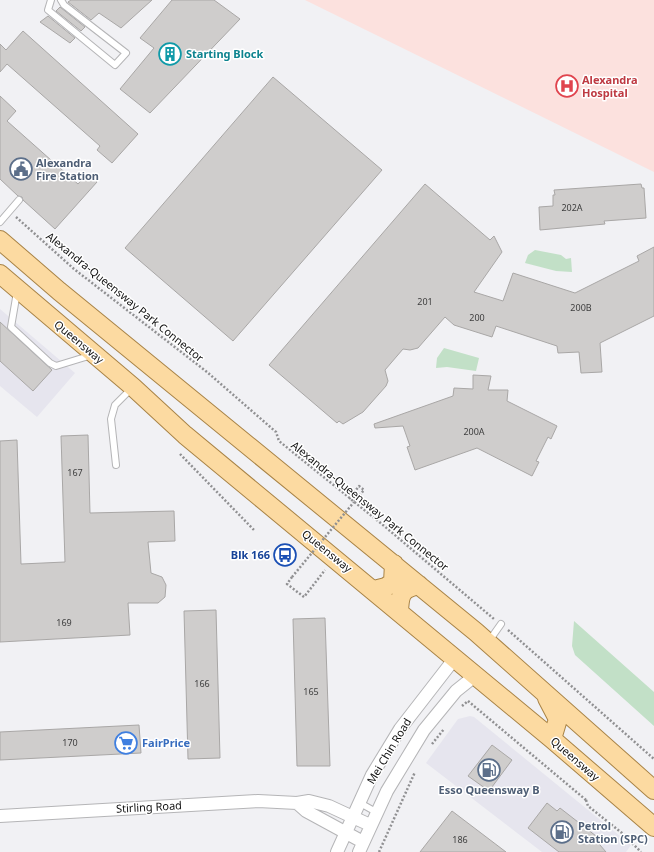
<svg xmlns="http://www.w3.org/2000/svg" width="654" height="852" viewBox="0 0 654 852" font-family="'Noto Sans',sans-serif">
	<style>
		.built { fill: #e6e5ee }
		.medical { fill: #fce1de }
		.green { fill: #c2e0c7 }
		.building { fill: #cfcdcc; stroke: #a9a7a6 }
		.lines { fill: none; stroke-linecap: round; stroke-linejoin: round }
		.service-casing { stroke: #b5b5b7; stroke-width: 8 }
		.minor-casing { stroke: #b5b5b7; stroke-width: 14 }
		.primary-casing { stroke: #a88346; stroke-width: 20 }
		.path { stroke: #909092; stroke-width: 2.5; stroke-dasharray: 2 2; stroke-linecap: butt }
		.service { stroke: #fff; stroke-width: 6 }
		.minor { stroke: #fff; stroke-width: 12 }
		.primary { stroke: #fcdaa1; stroke-width: 18 }
		.path-bridge { stroke: #909092; stroke-width: 2.5; stroke-dasharray: 2 2; stroke-linecap: butt }
		.labels { text-anchor: middle; stroke-width: 3; stroke-linejoin: round; paint-order: stroke }
		.number-label { font-size: 9px; fill: #404040 }
		.culture-label { font-size: 11px; font-weight: bold; fill: #0d838f; stroke: #fff; text-anchor: start }
		.health-label { font-size: 11px; font-weight: bold; fill: #be3a42; stroke: #fff; text-anchor: start }
		.service-label { font-size: 11px; font-weight: bold; fill: #4e5e75; stroke: #fff; text-anchor: start }
		.street-label { font-size: 11px; fill: #111; stroke: #fff }
		.transit-label { font-size: 11px; font-weight: bold; fill: #164399; stroke: #fff; text-anchor: end }
		.shop-label { font-size: 11px; font-weight: bold; fill: #366cbe; stroke: #fff; text-anchor: start }
	</style>
	<rect width="100%" height="100%" fill="#f1f1f4"/>
	<path class="built" d="M0,309L75,373L37,417L0,386Z
		M470,716L474,717L631,845L626,852H542L426,763L458,719Z"/>
	<path class="medical" d="M305,0H654V172Z"/>
	<path class="green" d="M535,250L561,255L566,259L571,258L572,272L556,271L525,263L528,255Z
		M444,348L479,358L476,371L447,367L436,368L437,358Z
		M574,621L654,692V726L575,655L572,646Z"/>
	<path class="building" d="M71,0H152L121,28L99,13L91,20L68,2Z
		M172,0H214L240,19L150,113L120,89L154,48L140,38Z
		M60,7L85,27L81,31L56,11Z
		M48,16L75,38L70,43L40,22Z
		M23,31L138,134L112,163L97,150L100,146L7,64L0,72V44L6,50Z
		M273,77L382,170L233,341L125,248Z
		M0,96L16,111L7,121L78,184L88,173L97,182L55,229L23,200L22,197L18,196L0,179Z
		M425,184L490,240L494,236L502,252L474,292L503,301L513,273L575,293L639,261L637,256L654,247V316L600,343L602,372L581,373L579,352L558,353L557,346L496,326L492,337L454,325L445,317L418,348L410,350L403,349L385,370L388,381L386,386L363,412L343,424L339,421L337,423L269,365Z
		M641,184L642,188H644L646,218L604,221L605,224L540,230L539,207L553,206V195H555L554,190Z
		M0,322L52,370L33,391L0,361Z
		M473,375L491,376L488,390H508L507,401L557,426L551,439L548,437L536,461L539,462L532,476L477,448L415,470L407,447L410,446L403,426L375,428L374,424L453,396L454,388L473,389Z
		M88,435L90,513L174,511L175,541L148,542L151,573L162,577L166,585L165,597L158,603H128L130,635L0,642V441L17,440L21,564L65,562L61,436Z
		M216,610L220,758L188,759L184,611Z
		M325,618L330,766H297L293,619Z
		M139,725L141,753L0,760V732Z
		M492,745L512,760L489,791L468,776Z
		M547,803L557,811L560,808L596,836L594,838L606,852H559L528,828Z
		M452,811L506,852H420Z"/>
	<g class="lines">
		<g class="service-casing">
			<path id="service" d="M51,0L48,10L115,65L126,53L64,5L61,0
				M0,222L19,200
				M17,292L11,327L50,363L56,366L92,355
				M116,465L111,419L115,405L132,388
				M489,641L501,624
				M360,803L376,812"/>
		</g>
		<g class="minor-casing">
			<path id="minor" d="M297,803L306,811L363,842
				M0,816L258,801L297,803L309,801L329,806L370,825
				M337,852L372,775L400,729L455,658
				M359,852L387,791L424,730L456,691L476,675"/>
		</g>
		<g class="primary-casing">
			<path id="primary" d="M0,240L59,291L476,632L654,790
				M0,274L133,387L185,435L552,739L654,827
				M374,590L386,587L393,582L394,564
				M399,611C400,594 401,589 419,585
				M547,698L558,719L552,739"/>
		</g>
		<path class="path" d="M16,217L74,269L207,372L276,432L279,441L383,525L494,619
			M180,454L254,530
			M349,499L359,486L364,490L354,502
			M292,577L287,584L304,597L325,570
			M508,630L654,759
			M468,701L586,800
			M462,706L468,701
			M432,744L444,729
			M586,800L588,806L622,833L641,852
			M379,852L415,772"/>
		<use href="#service" class="service"/>
		<use href="#minor" class="minor"/>
		<use href="#primary" class="primary"/>
		<path class="path-bridge" d="M292,577L354,502"/>
	</g>
	<defs>
		<g id="building-ring" transform="scale(1.15)"><circle r="9.5" fill="#fff" stroke="#0f9aa8" stroke-width="1.5"/><path d="M-4-6H4V6H1V3H-1V6H-4ZM-2.5-4.3h1.7v1.8h-1.7ZM.8-4.3h1.7v1.8H.8ZM-2.5-1h1.7V.8h-1.7ZM.8-1h1.7V.8H.8Z" fill="#0f9aa8"/></g>
		<g id="hospital-ring" transform="scale(1.15)"><circle r="9.5" fill="#fff" stroke="#e0444e" stroke-width="1.5"/><path d="M-5-5h3v3.5h4V-5h3V5h-3V1.5h-4V5h-3Z" fill="#e0444e"/></g>
		<g id="civic-ring" transform="scale(1.15)"><circle r="9.5" fill="#fff" stroke="#5c6f8a" stroke-width="1.5"/><path d="M-.6-6.5H3V-4.5H.6V-3L4-1V1h2V6H-6V1h2V-1L-.6-3ZM-1.2 2.5V6h2.4V2.5Z" fill="#5c6f8a"/></g>
		<g id="bus-ring" transform="scale(1.15)"><circle r="9.5" fill="#fff" stroke="#1a4fb4" stroke-width="1.5"/><path d="M-5-6H5V4H4V6H2V4H-2V6H-4V4H-5ZM-3.5-4V0h7V-4ZM-3.5 1.2v1.5H-2V1.2ZM2 1.2v1.5H3.5V1.2Z" fill="#1a4fb4"/></g>
		<g id="supermarket-ring" transform="scale(1.15)"><circle r="9.5" fill="#fff" stroke="#3f7fe0" stroke-width="1.5"/><path d="M-6-5.5h2.5l.6 2H6L4.5 2H-2.5L-4.4-4H-6ZM-1.5 3.2a1.3 1.3 0 1 0 .1 0ZM3 3.2a1.3 1.3 0 1 0 .1 0Z" fill="#3f7fe0"/></g>
		<g id="fuel-ring" transform="scale(1.15)"><circle r="9.5" fill="#fff" stroke="#5c6f8a" stroke-width="1.5"/><path d="M-5.5-6h7V0h2V4h1.3V-2.5L3-4.5l.8-.8L6-3V5H2.5V1h-1V6h-7ZM-4.2-4.7v3.2H.2V-4.7Z" fill="#5c6f8a"/></g>
	</defs>
	<g fill-rule="evenodd">
		<use href="#building-ring" x="170" y="54"/>
		<use href="#hospital-ring" x="567" y="86"/>
		<use href="#civic-ring" x="21" y="169"/>
		<use href="#bus-ring" x="285" y="555"/>
		<use href="#supermarket-ring" x="126" y="743"/>
		<use href="#fuel-ring" x="489" y="770"/>
		<use href="#fuel-ring" x="562" y="832"/>
	</g>
	<g class="labels">
		<g class="number-label">
			<text x="572" y="211">202A</text>
			<text x="425" y="305">201</text>
			<text x="581" y="311">200B</text>
			<text x="477" y="321">200</text>
			<text x="474" y="435">200A</text>
			<text x="75" y="476">167</text>
			<text x="64" y="626">169</text>
			<text x="202" y="687">166</text>
			<text x="311" y="695">165</text>
			<text x="70" y="746">170</text>
			<text x="460" y="843">186</text>
		</g>
		<g class="culture-label">
			<text x="186" y="58">Starting Block</text>
		</g>
		<g class="health-label">
			<text x="582" y="84">Alexandra<tspan x="582" dy="13">Hospital</tspan></text>
		</g>
		<g class="service-label">
			<text x="36" y="167">Alexandra<tspan x="36" dy="13">Fire Station</tspan></text>
			<text x="489" y="794" text-anchor="middle">Esso Queensway B</text>
			<text x="578" y="830">Petrol<tspan x="578" dy="13">Station (SPC)</tspan></text>
		</g>
		<g class="street-label">
			<text transform="translate(125 297) rotate(39)" y="4">Alexandra-Queensway Park Connector</text>
			<text transform="translate(79 342) rotate(40)" y="4">Queensway</text>
			<text transform="translate(370 506) rotate(39)" y="4">Alexandra-Queensway Park Connector</text>
			<text transform="translate(327 551) rotate(39)" y="4">Queensway</text>
			<text transform="translate(389 751) rotate(-59)" y="4">Mei Chin Road</text>
			<text transform="translate(575 759) rotate(41)" y="4">Queensway</text>
			<text transform="translate(149 807) rotate(-3)" y="4">Stirling Road</text>
		</g>
		<g class="transit-label">
			<text x="270" y="559">Blk 166</text>
		</g>
		<g class="shop-label">
			<text x="142" y="747">FairPrice</text>
		</g>
	</g>
</svg>
